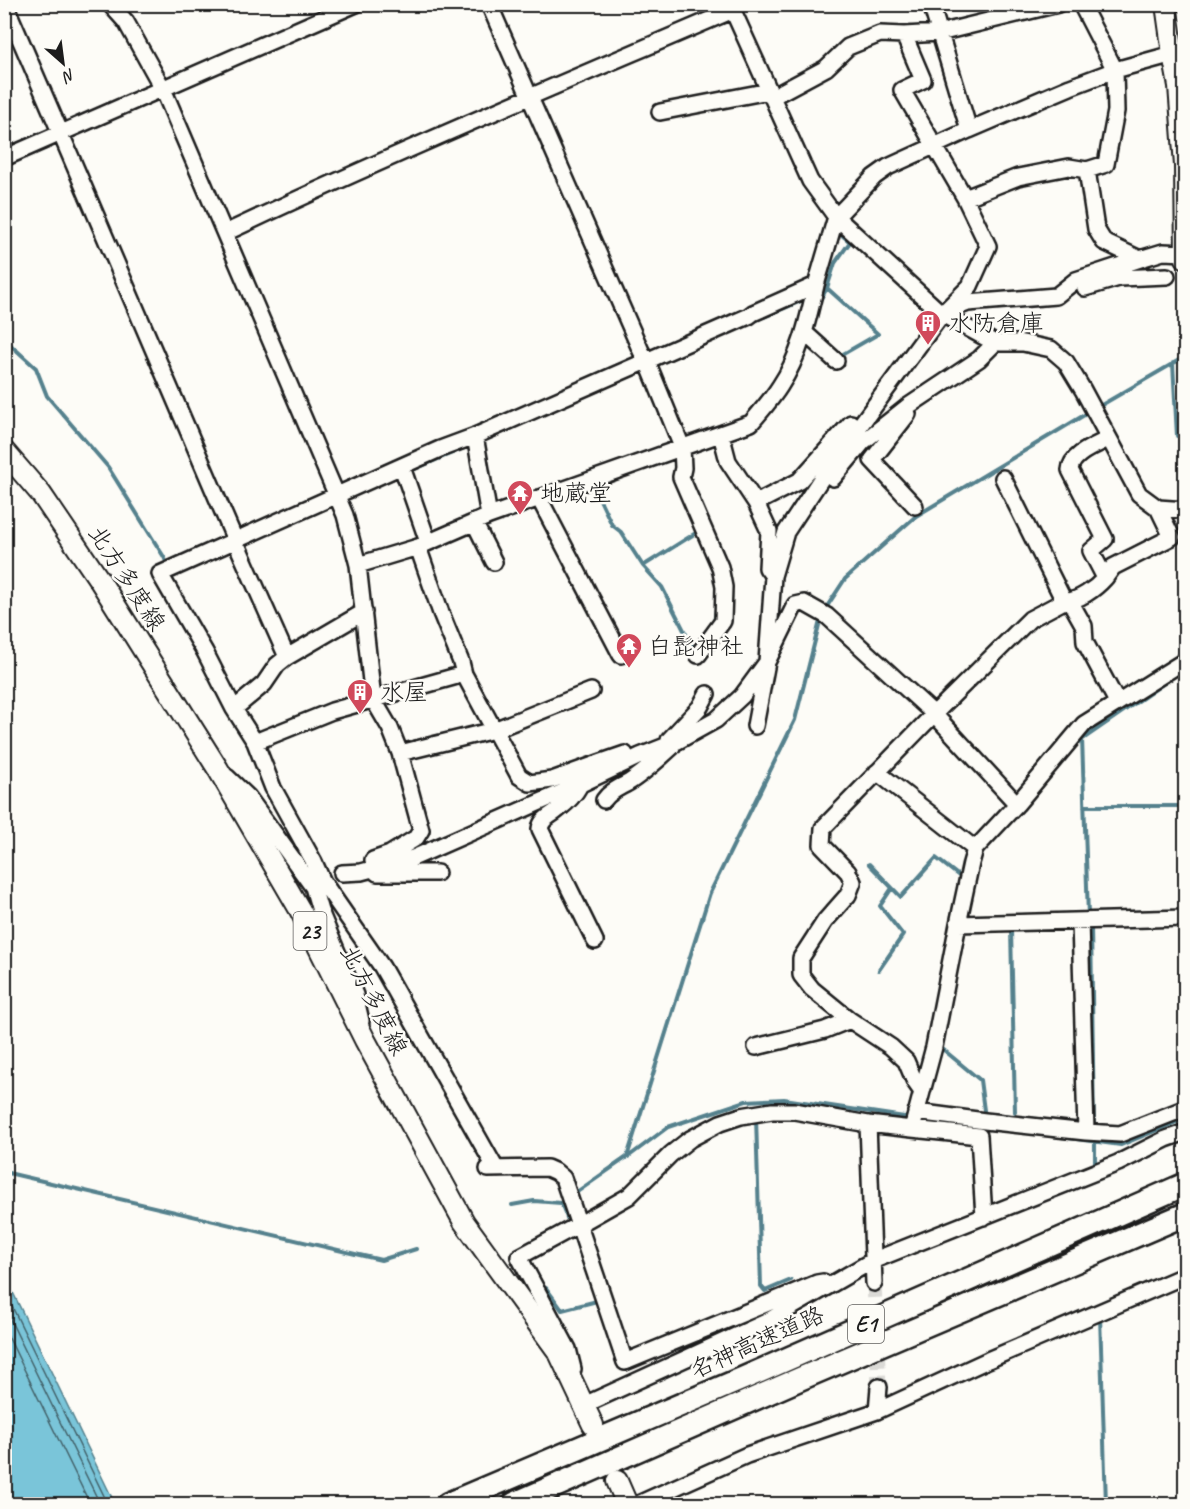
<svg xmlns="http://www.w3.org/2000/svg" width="1190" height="1509" viewBox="0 0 1190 1509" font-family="Caveat,'Klee One',sans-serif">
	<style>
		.water { fill: #7ac5d9; stroke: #54818d; stroke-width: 1.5 }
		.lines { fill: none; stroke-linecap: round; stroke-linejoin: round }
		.shore { stroke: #426068; stroke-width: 1.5 }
		.stream { stroke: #54818d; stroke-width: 4 }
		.minor-tunnel { stroke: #dbdad6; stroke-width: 15; stroke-dasharray: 15 8; stroke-linecap: butt }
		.minor-casing { stroke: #1c1c1c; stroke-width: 20 }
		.major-casing { stroke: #1c1c1c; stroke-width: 24 }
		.highway-casing { stroke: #1c1c1c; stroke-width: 27 }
		.minor { stroke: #fdfcf7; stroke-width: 15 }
		.major { stroke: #fdfcf7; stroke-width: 20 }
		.highway { stroke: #fdfcf7; stroke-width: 22 }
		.labels { text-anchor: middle; stroke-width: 5; stroke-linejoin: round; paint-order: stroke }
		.shield { fill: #fdfcf7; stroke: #605f5e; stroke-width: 1.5 }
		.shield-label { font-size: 22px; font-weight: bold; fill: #1c1c1c }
		.poi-label { font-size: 24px; fill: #1c1c1c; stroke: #fdfcf7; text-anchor: start }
		.street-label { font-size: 24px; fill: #1c1c1c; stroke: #fdfcf7 }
	</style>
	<rect width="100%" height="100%" fill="#fdfcf7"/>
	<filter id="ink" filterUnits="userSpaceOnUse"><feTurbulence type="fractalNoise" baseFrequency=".0167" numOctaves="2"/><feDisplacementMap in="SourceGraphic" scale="12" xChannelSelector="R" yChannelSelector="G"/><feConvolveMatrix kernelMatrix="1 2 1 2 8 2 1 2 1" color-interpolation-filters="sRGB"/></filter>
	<g filter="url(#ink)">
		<path class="water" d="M4,1276H5L115,1504H5Z"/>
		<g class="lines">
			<path class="shore" d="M4,1290L108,1504
				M4,1307L100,1504
				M4,1328L90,1504"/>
			<path class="stream" d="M827,288L878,334L838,357
				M819,302L827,288L835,263L850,242L843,236
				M752,322L808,298
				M4,339L36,368L47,396L108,467L164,557L168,566
				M1173,363L1177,436
				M1098,407L1186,356
				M408,472L464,448
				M377,485L401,475
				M592,486L593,485L612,525L621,532L643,566L662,587L694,650L695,649
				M643,566L699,531
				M824,611L845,579L916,516L1091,411
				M714,624L716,608
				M1082,738L1088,916
				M1080,741L1170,679
				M1084,806H1184
				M869,864L901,897L936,858L964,880
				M976,874L981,854L992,841
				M1092,926H1091L1094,1129
				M1009,929H1011L1015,1112
				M879,970L903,935L880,906L892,888
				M939,1046L980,1080L985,1118
				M756,1117L761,1286L765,1291L791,1280
				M1046,1135L1121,1145L1186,1118
				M1095,1141V1166
				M628,1157L668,1127L746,1101L784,1099L911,1118
				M4,1172L381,1260L416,1249
				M574,1194L627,1157L710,893L795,720L821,617
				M561,1203L570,1225
				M512,1205L534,1201L561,1203L565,1200
				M573,1232L589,1278
				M546,1288L562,1310L597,1301
				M1100,1316L1106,1504"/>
			<path class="minor-tunnel" d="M874,1283L879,1387"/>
			<g class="minor-casing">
				<path id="minor" d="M5,4L58,127
					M110,4L126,22L163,89L345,515L358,565L373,699L390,728L400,753L421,830L416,838L390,854L373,860
					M489,4L641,351L647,361L682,447L683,468L681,477L720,567L724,587L723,621L698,655
					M730,4L810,181L836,217L942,314L995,343H1023L1051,349L1066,362L1083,390L1139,494L1158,508L1186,510
					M931,4L969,130
					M1081,4L1115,70L1116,111L1106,164L1087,170
					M772,97L826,68L848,47L880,34L904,35L939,33L1058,4
					M660,112L769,91
					M64,141L235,540L287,657
					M4,158L356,4
					M965,198L1018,177L1069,167L1087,170L1096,229L1104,242L1140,259
					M225,233C392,154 563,83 733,10
					M1085,288L1119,278L1167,276
					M950,310L968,303L1056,296L1076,280L1140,259L1163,252L1186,253
					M805,333L836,361
					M908,414L872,460L915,506
					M721,434L728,461L756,503L769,531L767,568L773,576
					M475,436L489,516
					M402,467L428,542
					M833,478L863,442L907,407L979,359L995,343
					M1003,478L1064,601
					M539,498L621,655
					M756,503L799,481L851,423
					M474,522L494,562
					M418,547L441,613L461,662L464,674L519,776L530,783L552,780L599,763L625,754
					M358,565L418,547L489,516L751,423C761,411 772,399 780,386C800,356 808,320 816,285
					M1105,578L1113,567L1172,537L1158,508
					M1070,601L1084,626L1085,642L1117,702
					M234,709L264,684L277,665L287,657L364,612
					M755,726L767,662L795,605L804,603L827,616L934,714L1017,804
					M669,740L700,707L707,694
					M255,742L332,711L464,674
					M400,753L494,730L591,691
					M877,772L975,849
					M227,777L248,797L313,887L320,911L355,995L361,1021
					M580,785C575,794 568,802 560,808C553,815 541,818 540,829L595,941
					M604,800C611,790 622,787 631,781C646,771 659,759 672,747
					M342,873L361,872L413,858L581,784L640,756L678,741L716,720L742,696L767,662L773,576L786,532L825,473L942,314L970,286L988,246L965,198L902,90L923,80L904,35
					M377,873H437
					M1080,921L1086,1132
					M958,924L1186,918
					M756,1047L825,1030L850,1020
					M922,1092L915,1082L906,1061L891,1047L850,1020L812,989L801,975V958L825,921L848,895L853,882L848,872L822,845L823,828L934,714L1030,619L1064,601C1078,602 1096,588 1105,578L1091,551L1105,539L1070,470C1071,454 1095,446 1108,439
					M916,1112L985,1121L1086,1132L1120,1134L1186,1108
					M912,1129L979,1136L984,1217
					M488,1169L547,1168L556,1172L563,1178L625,1362L817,1283L823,1282
					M496,1169L382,967L323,882L314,862L273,788L255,742L234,709L205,652L160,574L440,449L475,436L749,316L753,313L816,285L836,217L874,177L888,167L969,130L1070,87L1115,70L1173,54L1186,51
					M874,1283L868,1124L912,1129L934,1047L958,924L971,863L975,849L1017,804L1084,724L1186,660
					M573,1369L568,1349L519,1257L578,1225L629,1196L671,1154L690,1139L720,1123L741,1116L772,1111H794L868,1124
					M584,1405L766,1322L872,1261L1118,1163L1166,1139L1186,1132
					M877,1411L879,1387
					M638,1504L747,1455L877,1411L988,1360L1186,1275"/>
			</g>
			<g class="major-casing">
				<path id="major" d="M1166,4L1173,54L1179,86L1185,166L1186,258
					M4,451L41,494L100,581L218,769L300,910L365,1040L464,1222L559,1353L593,1425
					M617,1481L627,1504"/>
			</g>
			<g class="highway-casing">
				<path id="highway" d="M448,1504L744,1378L1186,1184
					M514,1504L802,1378L1186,1214"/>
			</g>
			<use href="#minor" class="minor"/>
			<use href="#major" class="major"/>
			<use href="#highway" class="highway"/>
		</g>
	</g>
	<defs>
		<g id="building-pin" transform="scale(1.35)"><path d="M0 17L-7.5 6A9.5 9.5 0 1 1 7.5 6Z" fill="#d1495b" stroke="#fdfcf7"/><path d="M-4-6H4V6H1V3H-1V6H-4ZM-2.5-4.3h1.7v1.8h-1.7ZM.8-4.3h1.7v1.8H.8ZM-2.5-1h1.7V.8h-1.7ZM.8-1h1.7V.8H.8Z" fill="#fff"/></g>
		<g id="temple-pin" transform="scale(1.35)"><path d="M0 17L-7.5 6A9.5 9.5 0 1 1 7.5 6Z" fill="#d1495b" stroke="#fdfcf7"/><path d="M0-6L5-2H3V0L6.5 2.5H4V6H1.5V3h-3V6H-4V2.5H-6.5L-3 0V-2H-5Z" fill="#fff"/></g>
	</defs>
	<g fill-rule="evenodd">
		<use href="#building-pin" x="928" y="323"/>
		<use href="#temple-pin" x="520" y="493"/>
		<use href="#temple-pin" x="629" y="646"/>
		<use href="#building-pin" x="360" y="692"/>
	</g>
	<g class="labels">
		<g class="shield">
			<rect x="293.5" y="912" width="33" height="38" rx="4.5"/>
			<rect x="848" y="1305" width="36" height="38" rx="4.5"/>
		</g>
		<g class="shield-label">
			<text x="310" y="939">23</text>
			<text x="866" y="1332">E1</text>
		</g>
		<g class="poi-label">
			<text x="948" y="331">水防倉庫</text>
			<text x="540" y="501">地蔵堂</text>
			<text x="648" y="654">白髭神社</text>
			<text x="380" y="700">水屋</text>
		</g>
		<g class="street-label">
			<text transform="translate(127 578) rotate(57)" y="8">北方多度線</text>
			<text transform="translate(374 1000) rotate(63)" y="8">北方多度線</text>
			<text transform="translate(757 1342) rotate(-24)" y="8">名神高速道路</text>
		</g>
	</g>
	<rect width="1190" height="1509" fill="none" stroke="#fdfcf7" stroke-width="24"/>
	<rect x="12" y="12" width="1166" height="1485" fill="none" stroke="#1c1c1c" stroke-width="2" filter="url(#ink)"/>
	<g transform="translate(63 63) rotate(152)" stroke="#fdfcf7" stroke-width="4.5" paint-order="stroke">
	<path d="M0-4.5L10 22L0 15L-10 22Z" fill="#1c1c1c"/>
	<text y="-9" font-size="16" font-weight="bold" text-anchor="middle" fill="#1c1c1c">N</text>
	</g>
</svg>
